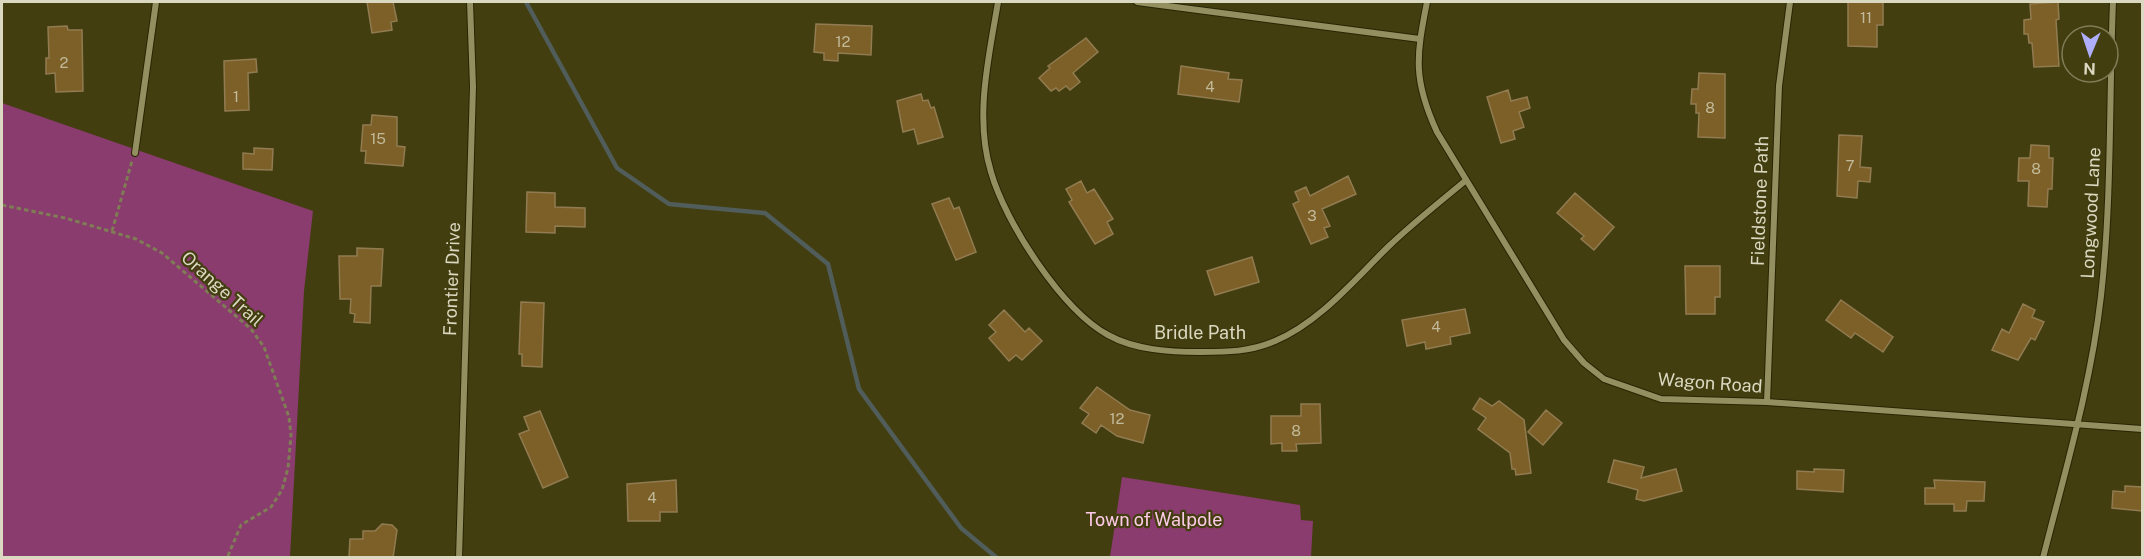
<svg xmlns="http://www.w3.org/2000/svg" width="2144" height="559" viewBox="0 0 2144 559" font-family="'Public Sans',sans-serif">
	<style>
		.green { fill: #893c6d }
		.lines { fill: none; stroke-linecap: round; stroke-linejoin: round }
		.stream { stroke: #505d5a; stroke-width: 4.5 }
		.building { fill: #7c6027; stroke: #917b51; stroke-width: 1.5 }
		.street-casing { stroke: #282502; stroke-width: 8 }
		.path { stroke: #7f7c56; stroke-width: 3; stroke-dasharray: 4.5 3; stroke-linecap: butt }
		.street { stroke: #938f61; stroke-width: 6 }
		.labels { text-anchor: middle; stroke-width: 4.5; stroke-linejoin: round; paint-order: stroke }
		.number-label { font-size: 15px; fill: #c2ba9a }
		.street-label { font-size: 18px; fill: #dad8c0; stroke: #433e10 }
		.park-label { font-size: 18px; fill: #fdcbe7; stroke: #433e10 }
	</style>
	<rect width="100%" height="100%" fill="#433e10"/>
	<path class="green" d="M2,103L313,211L304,291L290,557L2,558Z
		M1122,477L1300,505L1301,520L1313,521L1311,557H1110Z"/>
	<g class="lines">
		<path class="stream" d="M526,2L617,168L669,204L765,213L828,264L859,389L961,528L997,558"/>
	</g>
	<path class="building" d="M367,2H393L397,21L391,22L392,30L372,33Z
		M1848,2H1883V25H1877V47L1848,46Z
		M2058,2L2059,19L2056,20L2059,66L2034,67L2032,43H2029L2028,34H2024V20L2031,19L2030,4Z
		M816,24L872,26L871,55L838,53V61L824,60V53L814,52Z
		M67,26L68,30H82L83,91L56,92L55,73L46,74V58H49L48,27Z
		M1086,38L1098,52L1073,73L1080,82L1070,90L1066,86L1059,91L1056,88L1051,91L1039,78L1050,68L1048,66Z
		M256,59L257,72L248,73L249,110L225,111L224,61Z
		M1181,66L1229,73L1228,79L1242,80L1239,102L1178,94Z
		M1699,73L1725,74V138L1698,137L1699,113H1696V104H1691L1692,89H1698Z
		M1508,90L1511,101L1527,97L1530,108L1519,112L1524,127L1513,131L1515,139L1501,143L1487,97Z
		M921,94L923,101L928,100L931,108L934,107L943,137L918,144L914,129L903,132L897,101Z
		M372,115L397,117V146L405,147L403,166L365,163L366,151H361L363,125H371Z
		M1839,135L1862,136L1860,167L1871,168L1870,182L1858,181L1857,198L1837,196Z
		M2031,145L2049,146V158H2053L2052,189H2048L2047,207L2028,206L2029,181H2018L2019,158H2030Z
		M254,148L273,149L272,170L243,169V153L254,154Z
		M1348,176L1356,194L1322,209L1330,226L1324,228L1328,237L1311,244L1293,204L1299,201L1295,192L1306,187L1310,196Z
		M1081,181L1087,193L1094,189L1113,219L1107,222L1113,234L1095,244L1069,202L1072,200L1066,189Z
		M527,192L555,193V207L585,208V227L555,226V233L526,232Z
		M1575,193L1614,227L1594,250L1581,239L1584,236L1557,213Z
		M949,198L954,209L959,207L976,252L956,260L932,204Z
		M357,248L383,249L381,286H371L370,323L354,322L355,314L350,313L351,299H340L339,256H357Z
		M1252,257L1259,282L1215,295L1207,271Z
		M1685,266H1720V297H1715V314H1686Z
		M1841,300L1893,337L1883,352L1855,333L1851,338L1826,320Z
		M521,302L544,303L542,367L522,366V354H519Z
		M2023,304L2035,310L2032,317L2044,322L2035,340L2031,338L2018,360L1992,350L2002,329L2009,333Z
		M1465,309L1470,333L1450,337L1451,344L1426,349L1425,342L1407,346L1402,320Z
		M1004,310L1025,332L1029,328L1042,341L1022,360L1016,355L1009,361L989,338L996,332L989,325Z
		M1097,387L1130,410L1150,415L1143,443L1117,436L1101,425L1096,433L1082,423L1089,414L1080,408Z
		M1480,398L1492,406L1499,401L1524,420L1531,473L1516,475L1515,469H1512L1510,453L1478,429L1486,418L1473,409Z
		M1301,404H1320L1321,443L1296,444L1297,451H1282V443L1271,444V416H1301Z
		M1546,410L1562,423L1543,445L1528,432Z
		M540,411L568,477L543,488L519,434L529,430L524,417Z
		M1614,460L1644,467L1641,478L1676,469L1682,491L1644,501L1636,499L1638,490L1608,482Z
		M1814,469L1844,470L1843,492L1797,489V471L1814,472Z
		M676,480L677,512H660V521H628L627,484Z
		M1934,480L1985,482L1984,501H1967L1966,511H1954V504H1925V488H1935Z
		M2125,486L2142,487V511L2112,508L2113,491L2125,492Z
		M382,524L392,525L397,530L393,558L349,557L350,539H363V531H375Z"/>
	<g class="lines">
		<g class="street-casing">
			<path id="street" d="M998,2C989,57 974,117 991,172C1005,222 1062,310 1108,335C1135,350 1170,352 1200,352C1227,352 1250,352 1275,341C1320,322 1355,279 1389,246C1413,223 1440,202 1465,181
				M1137,2L1420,39
				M1427,2C1416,57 1413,80 1437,132L1564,340L1584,363L1604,379L1661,399L1767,402L2142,429
				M135,153L156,2
				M1767,402L1779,86L1790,2
				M459,558L473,87L470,2
				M2043,558C2065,471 2091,385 2101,296C2112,199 2109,99 2113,2"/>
		</g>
		<path class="path" d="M2,205L65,218L136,239L162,253L251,329L264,347L289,417L291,435L288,468L282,490L271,507L241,525L227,558
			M112,231L132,161"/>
		<use href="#street" class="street"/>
	</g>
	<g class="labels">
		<g class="number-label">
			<text x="1866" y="23">11</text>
			<text x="843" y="47">12</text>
			<text x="64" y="68">2</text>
			<text x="1210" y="92">4</text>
			<text x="236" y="102">1</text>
			<text x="1710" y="113">8</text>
			<text x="378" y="144">15</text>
			<text x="1850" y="171">7</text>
			<text x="2036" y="174">8</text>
			<text x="1312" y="221">3</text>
			<text x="1436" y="332">4</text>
			<text x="1117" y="424">12</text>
			<text x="1296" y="436">8</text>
			<text x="652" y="503">4</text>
		</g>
		<g class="street-label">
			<text transform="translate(1760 201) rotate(-88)" y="6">Fieldstone Path</text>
			<text transform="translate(2091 213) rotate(-87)" y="6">Longwood Lane</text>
			<text transform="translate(452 279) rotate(-88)" y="6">Frontier Drive</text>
			<text transform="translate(222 289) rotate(42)" y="6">Orange Trail</text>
			<text x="1200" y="339">Bridle Path</text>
			<text transform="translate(1710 383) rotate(4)" y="6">Wagon Road</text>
		</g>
		<g class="park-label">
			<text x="1154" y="526">Town of Walpole</text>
		</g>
	</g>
	<rect width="2144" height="559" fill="none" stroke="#dad8c0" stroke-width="6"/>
	<g transform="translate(2090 54) rotate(182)"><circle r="28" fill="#433e10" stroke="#7f7c56" stroke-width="1.5"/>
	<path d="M0-4.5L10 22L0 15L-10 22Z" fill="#aeaefb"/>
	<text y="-9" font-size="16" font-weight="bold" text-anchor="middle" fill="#dad8c0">N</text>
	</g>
</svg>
